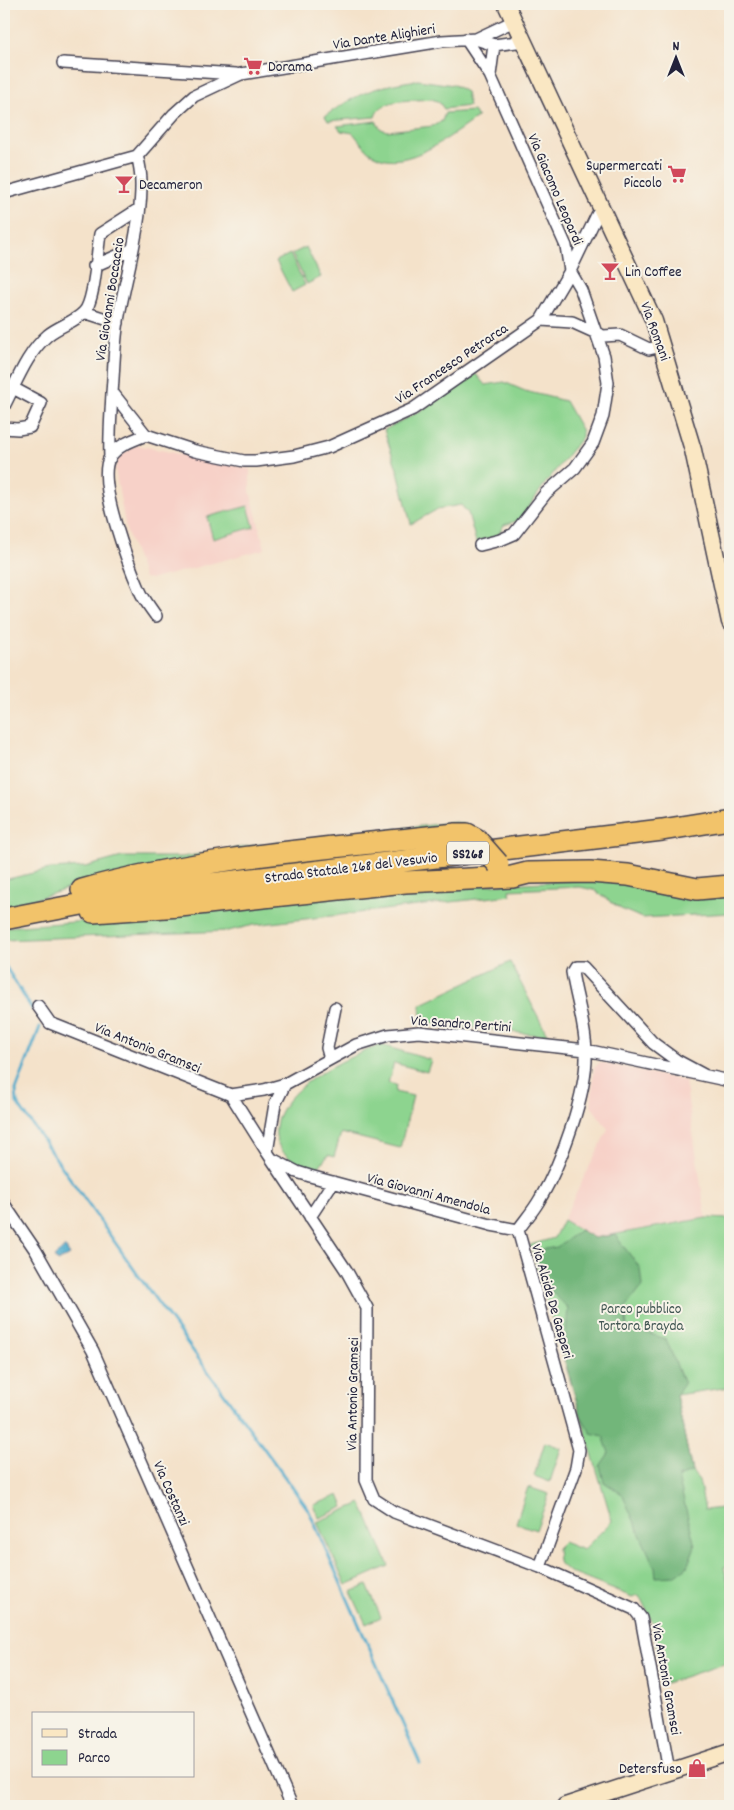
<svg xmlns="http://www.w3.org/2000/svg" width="734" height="1810" viewBox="0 0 734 1810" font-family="Dekko,sans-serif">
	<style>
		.built { fill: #f7d1c8 }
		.green { fill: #8dd48f; stroke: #587b65 }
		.forest { fill: #72b67a; stroke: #4a6c5a }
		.water { fill: #4ca9cb; stroke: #376683 }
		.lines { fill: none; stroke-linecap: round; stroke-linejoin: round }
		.stream { stroke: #4ca9cb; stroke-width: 3 }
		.street-casing { stroke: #423f50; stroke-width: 14 }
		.secondary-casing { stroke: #423f50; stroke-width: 19 }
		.highway-casing { stroke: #423f50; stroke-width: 24 }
		.street { stroke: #fff; stroke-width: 11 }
		.secondary { stroke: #fae7c3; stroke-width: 16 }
		.highway { stroke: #f2c36a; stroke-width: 21 }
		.highway-bridge-casing { stroke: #423f50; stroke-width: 24; stroke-linecap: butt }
		.highway-bridge { stroke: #f2c36a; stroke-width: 21 }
		.labels { text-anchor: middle; stroke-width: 4; stroke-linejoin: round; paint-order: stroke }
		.shield { fill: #f7f3e8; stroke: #62616f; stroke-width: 1 }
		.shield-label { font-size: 14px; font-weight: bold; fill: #22223b }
		.street-label { font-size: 15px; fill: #22223b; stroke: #f7f3e8 }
		.poi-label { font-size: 15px; fill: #22223b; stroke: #f7f3e8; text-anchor: start }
		.park-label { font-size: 15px; fill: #425754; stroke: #f7f3e8 }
	</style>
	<rect width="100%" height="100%" fill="#f7f3e8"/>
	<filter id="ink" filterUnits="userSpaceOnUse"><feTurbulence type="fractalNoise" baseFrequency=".02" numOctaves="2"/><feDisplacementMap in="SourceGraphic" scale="10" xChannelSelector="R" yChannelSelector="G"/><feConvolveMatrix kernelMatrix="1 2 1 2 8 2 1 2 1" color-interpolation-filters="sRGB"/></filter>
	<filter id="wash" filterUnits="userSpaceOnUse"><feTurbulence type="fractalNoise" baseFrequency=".0096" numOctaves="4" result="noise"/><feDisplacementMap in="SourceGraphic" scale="20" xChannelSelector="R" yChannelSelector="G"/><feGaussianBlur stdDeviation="1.12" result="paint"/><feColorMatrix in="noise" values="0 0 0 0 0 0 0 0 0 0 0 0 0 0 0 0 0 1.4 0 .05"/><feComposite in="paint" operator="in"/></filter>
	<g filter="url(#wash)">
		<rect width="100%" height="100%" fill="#f4e2ca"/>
		<path class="built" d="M137,445L250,469V491L265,549L153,579L144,578L126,530L115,469L119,456Z
			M600,1062L685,1081L706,1218L594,1238L563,1220L608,1129L591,1106L594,1068Z"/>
		<path class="green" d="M418,80L454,85L466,92L469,106L444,109L439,102L432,99C416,101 380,97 375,117L328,121L325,116C360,92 376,86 418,80Z
			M473,111L478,117C453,134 406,173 374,155C366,151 359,140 353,133L341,131L337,126L376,121L381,129L387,131L433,126L442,121L445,113Z
			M306,247L321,277L307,284L292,254Z
			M290,254L305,285L292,292L276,261Z
			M476,374L485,385L504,382L525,391L565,401L582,431V437L544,485L520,520L504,525L497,537L476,542L468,513L461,505L438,509L411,524L398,472L384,430L420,411Z
			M248,506L254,527L213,539L207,517Z
			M456,822L470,826L92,881L4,909V880L50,869L85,867L122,857H182L248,846Z
			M604,879L709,899L730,895V913L642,918L621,909L594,890L580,887L509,890L511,895L254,925L228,931L4,940V928L6,927L143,917L325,893Z
			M510,962L548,1036L421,1022L420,1005Z
			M381,1045L431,1060L427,1072L394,1063L388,1083L396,1085L395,1092L413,1096L400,1148L341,1133L334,1157L328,1155L318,1168C300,1164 279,1158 276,1136C271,1090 345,1058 381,1045Z
			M706,1218L730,1219V1387L676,1395L692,1472L699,1480L705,1510L730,1507V1565L724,1567L730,1591V1662L663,1684L653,1623L639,1595L632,1597L569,1572L558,1562L557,1548L563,1542L583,1550L612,1521L530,1245L554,1238L563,1220L594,1238Z
			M545,1442L561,1448L550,1482L534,1476Z
			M528,1487L549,1494L536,1530L516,1523Z
			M339,1495L344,1507L319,1518L314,1505Z
			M361,1503L389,1566L346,1585L317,1522Z
			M367,1585L381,1617L366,1624L351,1592Z"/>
		<path class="forest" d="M580,1230L594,1238L615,1235L640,1268L642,1286L625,1308L627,1327L666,1339L684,1384L676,1395L692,1472L678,1477L695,1546L687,1567L675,1576L656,1577L655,1568L622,1494L604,1482L600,1466L609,1453L603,1436L591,1433L581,1416L564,1358L568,1308L548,1288L537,1258L540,1250L557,1247Z"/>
		<path class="water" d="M65,1247L70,1255L58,1262L54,1257Z"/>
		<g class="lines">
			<path class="stream" d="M4,964L32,1009
				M40,1027L16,1090L17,1103L140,1278L308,1509L420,1763"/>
		</g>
	</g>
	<g filter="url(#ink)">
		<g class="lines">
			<g class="street-casing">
				<path id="street" d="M466,39L490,75L566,246L570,271L581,290L604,356L608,383L603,416L593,443L575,468L546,493L514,534L500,540L480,545
					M476,39L514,21
					M63,63L236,74
					M490,75L494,45
					M4,193L137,156L174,114L194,96L241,74L442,41L476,39L494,45L524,41
					M94,266L133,249
					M84,312L118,323
					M541,320L572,322L603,336L620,335L649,349L662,346
					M112,392L146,435L195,451L244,461H256L294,456L329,447L413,409L541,320L570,271L597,215L603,212
					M4,406C17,381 27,353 48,335C59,326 75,322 84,312C95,301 97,252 100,234L139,209
					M4,428L18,429L30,427L41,403L13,388
					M146,435C133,440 118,445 110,457C95,480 130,568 141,593C145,601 151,609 156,616
					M110,458C109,435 111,415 112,393C114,369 114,345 118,321C125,276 151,197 137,156
					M38,1006L50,1023L231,1095L267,1152L346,1270L367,1308L366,1480L374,1499L394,1512L540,1567L634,1609L641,1618L669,1771
					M330,1059L327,1048L335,1008
					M231,1095L264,1090L285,1084L356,1045L388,1035L419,1032L586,1050L730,1081
					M267,1152L275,1104L285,1084
					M272,1159L297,1172L310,1176L491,1225L518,1230
					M4,1204L36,1251L93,1351L292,1806
					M310,1217L333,1182
					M540,1567L576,1468L579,1450L518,1230C525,1220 534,1210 540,1199C561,1164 588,1091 586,1051C585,1023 576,998 572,972L575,967H583L653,1043L676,1060L704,1075"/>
			</g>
			<g class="secondary-casing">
				<path id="secondary" d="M506,4L654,321L693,450L730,622
					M565,1806L730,1752"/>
			</g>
			<g class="highway-casing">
				<path id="highway" d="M82,890C203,856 332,848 456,834H467L476,839
					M93,912L180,906L405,882L512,877L528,873L590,872L628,875L697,889L730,886
					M4,919L144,892L662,830L730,819"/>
			</g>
			<use href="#street" class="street"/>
			<use href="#secondary" class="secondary"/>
			<use href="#highway" class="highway"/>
			<g class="highway-bridge-casing">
				<path id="highway-bridge" d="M476,839L498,864"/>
			</g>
			<use href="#highway-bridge" class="highway-bridge"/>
		</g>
	</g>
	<defs>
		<g id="supermarket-bare" transform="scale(1.5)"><path d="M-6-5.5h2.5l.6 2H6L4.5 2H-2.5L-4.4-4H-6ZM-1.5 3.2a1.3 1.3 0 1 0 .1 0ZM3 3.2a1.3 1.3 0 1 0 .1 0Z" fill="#d1495b" stroke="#f7f3e8" stroke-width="2.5" paint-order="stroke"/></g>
		<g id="bar-bare" transform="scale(1.5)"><path d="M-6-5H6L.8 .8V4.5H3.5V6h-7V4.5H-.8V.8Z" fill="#d1495b" stroke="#f7f3e8" stroke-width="2.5" paint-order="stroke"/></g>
		<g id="shop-bare" transform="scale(1.5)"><path d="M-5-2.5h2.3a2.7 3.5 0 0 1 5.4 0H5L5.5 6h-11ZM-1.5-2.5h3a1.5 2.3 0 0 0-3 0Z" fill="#d1495b" stroke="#f7f3e8" stroke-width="2.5" paint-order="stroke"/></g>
	</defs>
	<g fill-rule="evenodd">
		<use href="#supermarket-bare" x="253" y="66"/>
		<use href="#supermarket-bare" x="677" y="174"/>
		<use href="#bar-bare" x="124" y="184"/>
		<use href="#bar-bare" x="610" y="271"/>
		<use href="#shop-bare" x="697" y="1768"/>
	</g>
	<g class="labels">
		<rect class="shield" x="447" y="841.5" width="42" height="23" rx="4"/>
		<g class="shield-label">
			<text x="468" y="858">SS268</text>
		</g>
		<g class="street-label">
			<text transform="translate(384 36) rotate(-9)" y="5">Via Dante Alighieri</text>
			<text transform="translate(556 189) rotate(67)" y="5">Via Giacomo Leopardi</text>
			<text transform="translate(109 299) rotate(-81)" y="5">Via Giovanni Boccaccio</text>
			<text transform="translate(656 331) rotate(70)" y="5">Via Romani</text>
			<text transform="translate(451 363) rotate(-34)" y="5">Via Francesco Petrarca</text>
			<text transform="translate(351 867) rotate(-7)" y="5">Strada Statale 268 del Vesuvio</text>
			<text transform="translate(461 1023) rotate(4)" y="5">Via Sandro Pertini</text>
			<text transform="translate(148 1047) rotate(22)" y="5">Via Antonio Gramsci</text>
			<text transform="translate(429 1193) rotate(15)" y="5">Via Giovanni Amendola</text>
			<text transform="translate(553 1301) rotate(74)" y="5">Via Alcide De Gasperi</text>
			<text transform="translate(352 1394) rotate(-89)" y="5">Via Antonio Gramsci</text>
			<text transform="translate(172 1493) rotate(66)" y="5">Via Costanzi</text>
			<text transform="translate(667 1679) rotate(80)" y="5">Via Antonio Gramsci</text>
		</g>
		<g class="poi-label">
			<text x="268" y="71">Dorama</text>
			<text x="662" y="170" text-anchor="end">Supermercati<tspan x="662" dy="17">Piccolo</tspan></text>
			<text x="139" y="189">Decameron</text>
			<text x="625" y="276">Lin Coffee</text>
			<text x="682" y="1773" text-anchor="end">Detersfuso</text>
		</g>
		<g class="park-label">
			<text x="641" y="1313">Parco pubblico<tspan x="641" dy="17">Tortora Brayda</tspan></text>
		</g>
	</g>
	<rect width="734" height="1810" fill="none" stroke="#f7f3e8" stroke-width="20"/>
	<rect x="32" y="1712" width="162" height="65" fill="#f7f3e8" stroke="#a29fa3"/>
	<rect x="42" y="1729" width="25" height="8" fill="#fae7c3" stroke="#a29fa3"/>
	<text x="78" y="1738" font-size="15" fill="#22223b">Strada</text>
	<rect x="42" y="1750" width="25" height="15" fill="#8dd48f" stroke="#a29fa3"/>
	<text x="78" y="1762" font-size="15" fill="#22223b">Parco</text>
	<g transform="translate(676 58)" stroke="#f7f3e8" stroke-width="4" paint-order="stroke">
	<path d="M0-4L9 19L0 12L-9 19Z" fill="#22223b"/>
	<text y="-8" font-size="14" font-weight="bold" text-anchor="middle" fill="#22223b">N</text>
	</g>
</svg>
